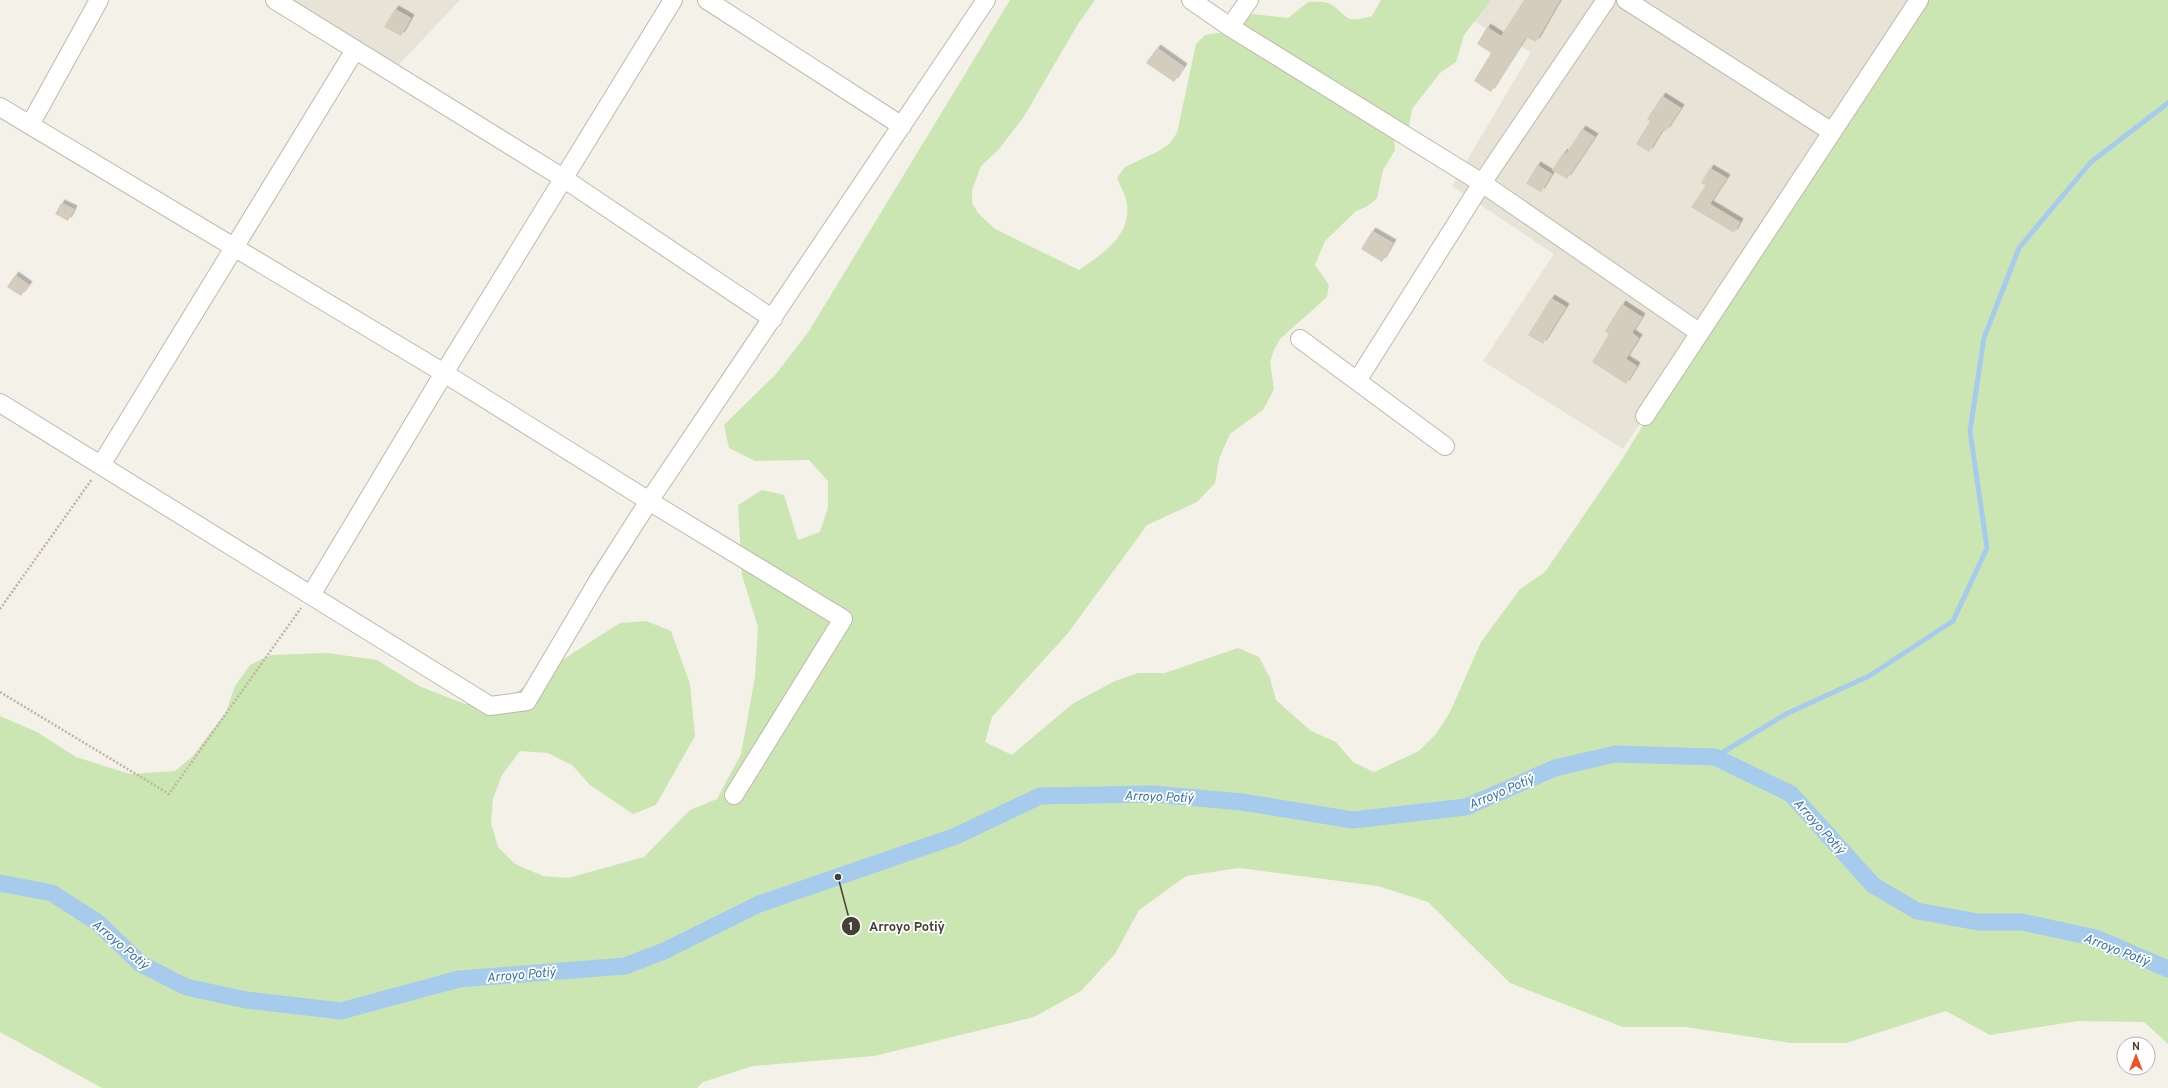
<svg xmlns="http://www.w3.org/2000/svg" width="2168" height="1088" viewBox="0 0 2168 1088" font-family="Overpass,sans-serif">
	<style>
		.residential { fill: #e7e3d6 }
		.green { fill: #cbe6b2 }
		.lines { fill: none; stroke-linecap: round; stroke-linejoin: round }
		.stream { stroke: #a7cbed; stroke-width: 5 }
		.canal { stroke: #a7cbed; stroke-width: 17 }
		.building { fill: #d4cdbe; filter: url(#shadow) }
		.minor-casing { stroke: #beb9ab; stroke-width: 20 }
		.path { stroke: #bfb69d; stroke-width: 2.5; stroke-dasharray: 2 2; stroke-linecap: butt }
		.minor { stroke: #fff; stroke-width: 18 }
		.labels { text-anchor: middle; stroke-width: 3.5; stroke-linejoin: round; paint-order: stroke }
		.water-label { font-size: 13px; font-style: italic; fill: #3471ae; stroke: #fff }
		.leader { fill: none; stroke: #464137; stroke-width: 1.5 }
		.callout-dot { fill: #464137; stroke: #fff; stroke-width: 1.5 }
		.mark-label { font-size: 12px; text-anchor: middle; font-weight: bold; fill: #fff }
		.callout-label { font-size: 13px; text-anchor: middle; font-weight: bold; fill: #464137; stroke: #fff; stroke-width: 3.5; stroke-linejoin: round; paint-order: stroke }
	</style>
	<defs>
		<filter id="shadow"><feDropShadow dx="3.5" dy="-3.5" stdDeviation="0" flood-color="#0004"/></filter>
	</defs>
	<rect width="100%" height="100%" fill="#f3f1e8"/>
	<path class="residential" d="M274,0H460L388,76Z
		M1486,0H1923L1623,449L1483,361L1554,254L1452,186L1531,52L1473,21Z"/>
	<path class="green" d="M1010,0H1095L1078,24L1023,118L999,149L981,166L972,190V203L978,213L995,229L1079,270C1102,254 1131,236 1127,204C1126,195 1120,186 1117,178L1125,167L1157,152L1169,144L1177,133L1196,44L1205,35L1232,31L1252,14L1288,18L1308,2C1314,2 1325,1 1330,4C1351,17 1342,24 1372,16L1381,0H1491L1464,35L1456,62L1440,73L1412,109L1409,126L1394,137L1395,150L1383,170L1377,198L1368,206L1356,211L1325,241L1315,265L1329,285L1327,297L1280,339L1274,350L1270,362L1274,389L1263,410L1230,434L1219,459L1215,483L1197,502L1147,525L1068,633L992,717L985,742L1012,755L1072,704L1115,681L1138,673H1165L1238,648L1259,657L1270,678L1276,700L1311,731L1336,742L1353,762L1374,772L1419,751L1436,734L1450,712L1481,642L1520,589L1545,572L1621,461L1696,339L1923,0H2168V1044L2144,1022L2078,1021L1990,1035L1946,1011L1846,1043H1791L1685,1027H1623L1510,983L1428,902L1378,886L1239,868L1186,876L1139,910L1115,954L1081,991L1034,1017L874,1056L753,1066L703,1082L697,1088H102L0,1032V716L37,732L76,757L130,774L175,771L193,756L226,712L235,686L250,665L271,655L327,653L377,660L419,686L465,704L494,702L515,693L576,651L620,623L646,621L671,631L690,684L695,736L656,805L633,814L590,785L572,765L548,753L520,751L502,775L493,799L491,823L498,847L515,864L543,876L568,878L644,857L690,810L717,799L741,754L755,677L758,627L742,575L738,505L762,490L784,495L798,540L820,532L828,507V481L809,460L755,461L729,448L724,425L776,374L809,331Z"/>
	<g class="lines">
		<path class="stream" d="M1715,757L1786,714L1869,676L1953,621L1987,548L1970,431L1984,338L2019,248L2091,162L2168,103"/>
		<path class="canal" d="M0,883L52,893L97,922L141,964L186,987L246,1000L341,1011L459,979L625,966L664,951L759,904L956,836L1040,796L1153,794L1242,802L1353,820L1466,807L1555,768L1615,754L1715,757L1791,794L1873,885L1917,911L1978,922H2022L2096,938L2168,969"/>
	</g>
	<path class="building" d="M1524,0H1560L1536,42L1526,37L1491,92L1474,81L1491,53L1477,44L1487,27L1501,36Z
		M395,9L411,18L401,36L384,27Z
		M1157,48L1184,67L1174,82L1146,63Z
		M1662,96L1681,108L1666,131L1663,129L1649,152L1636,144L1650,121L1647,119Z
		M1582,129L1595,137L1567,179L1552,170L1564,152L1566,154Z
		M1537,165L1552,174L1541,192L1526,184Z
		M1710,168L1727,178L1710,204L1740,222L1734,233L1691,207L1706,185L1701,183Z
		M61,203L74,209L68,221L55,214Z
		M1372,231L1393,243L1382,262L1361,249Z
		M15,275L29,285L21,296L7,287Z
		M1551,298L1566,307L1543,344L1528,335Z
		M1622,304L1642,317L1632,333L1639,338L1626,359L1637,366L1626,384L1592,362L1609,334L1605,331Z"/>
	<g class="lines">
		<g class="minor-casing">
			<path id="minor" d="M275,0L563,178L773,319
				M707,0L902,126
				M1191,0L1230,27L1482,183L1700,333
				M1626,0L1832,132
				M1230,27L1249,0
				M0,107L444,373L649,501L843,619L734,795
				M30,125L99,0
				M1300,339L1445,446
				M1357,381L1482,183L1606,0
				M0,403L490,706L527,701L598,581L649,501L986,0
				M1645,416L1919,0
				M101,465L355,50
				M311,595L444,373L673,0"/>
		</g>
		<path class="path" d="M0,609L92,479
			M0,692L169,794L301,608"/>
		<use href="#minor" class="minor"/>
	</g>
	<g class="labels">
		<g class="water-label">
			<text transform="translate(1501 791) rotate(-23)" y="5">Arroyo Poti´y</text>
			<text transform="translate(1159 796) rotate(2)" y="5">Arroyo Poti´y</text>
			<text transform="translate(1820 826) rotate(48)" y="5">Arroyo Poti´y</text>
			<text transform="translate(121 944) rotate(40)" y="5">Arroyo Poti´y</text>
			<text transform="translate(2117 949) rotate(21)" y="5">Arroyo Poti´y</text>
			<text transform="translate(521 974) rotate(-5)" y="5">Arroyo Poti´y</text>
		</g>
	</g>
	<path class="leader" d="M838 877L851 926"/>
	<g class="callout-dot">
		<circle cx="838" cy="877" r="4"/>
		<circle cx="851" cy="926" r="10"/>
	</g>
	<g class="mark-label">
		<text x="851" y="930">1</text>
	</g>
	<g class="callout-label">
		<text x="907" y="931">Arroyo Poti´y</text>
	</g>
	<g transform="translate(2136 1056)"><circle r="19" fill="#ffffff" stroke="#b5b3af"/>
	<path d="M0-3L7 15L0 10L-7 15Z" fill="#f15021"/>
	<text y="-6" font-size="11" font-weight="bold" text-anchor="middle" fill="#464137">N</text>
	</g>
</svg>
